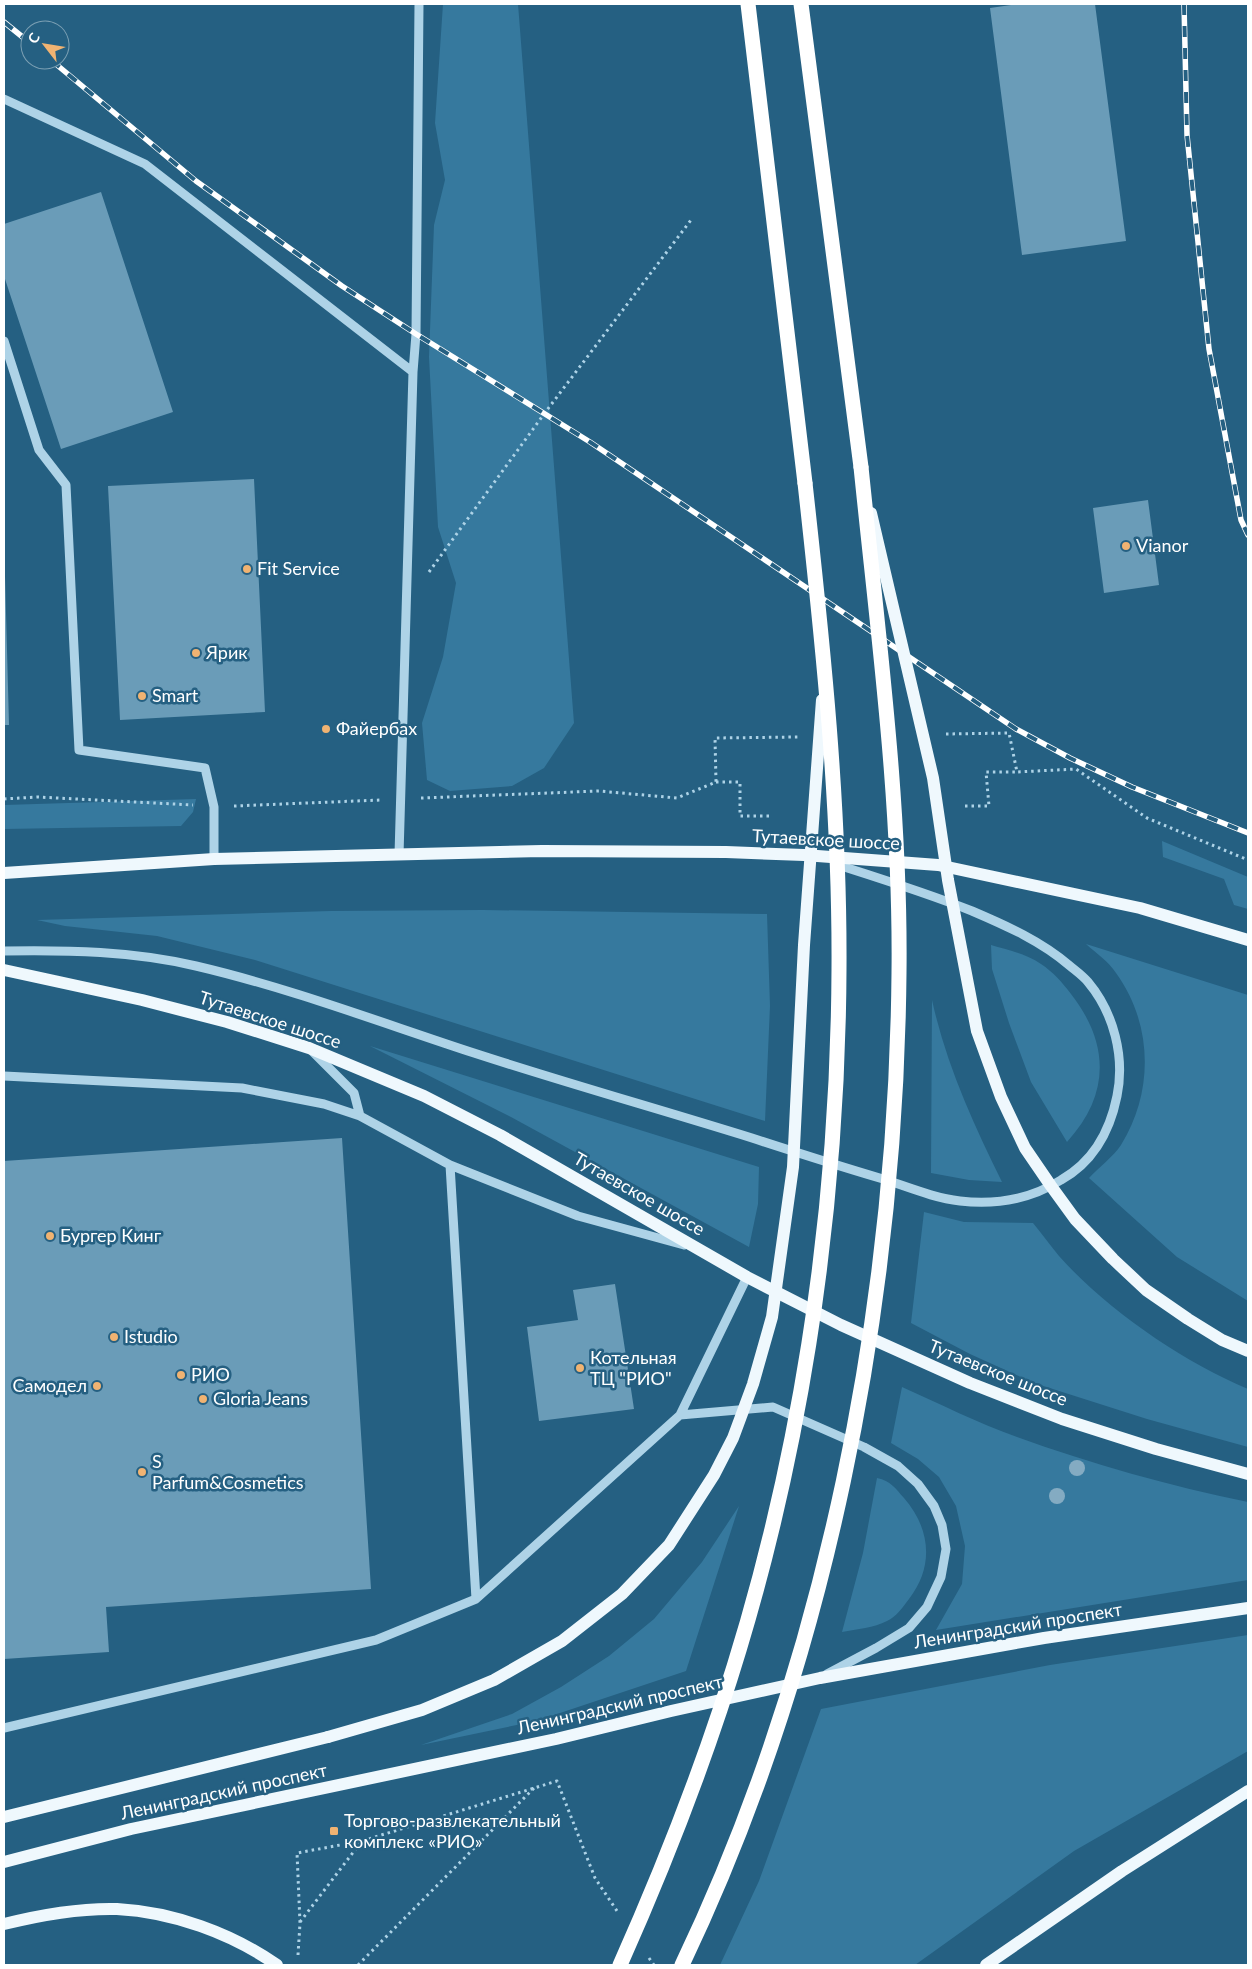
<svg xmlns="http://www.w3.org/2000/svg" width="1252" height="1969" viewBox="0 0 1252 1969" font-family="Lato,sans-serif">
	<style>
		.green { fill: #36799e }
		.building { fill: #6a9cb8 }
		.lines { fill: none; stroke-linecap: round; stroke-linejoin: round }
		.path { stroke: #aed3e7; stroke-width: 3; stroke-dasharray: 2.5 4; stroke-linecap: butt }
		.minor { stroke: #aed3e7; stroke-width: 9 }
		.major { stroke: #eff8fd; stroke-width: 12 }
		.highway { stroke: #fff; stroke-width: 15 }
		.rail-casing { stroke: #fff; stroke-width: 5.5 }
		.rail { stroke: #256082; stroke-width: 4; stroke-dasharray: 11; stroke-linecap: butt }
		.major-bridge { stroke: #eff8fd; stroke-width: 12 }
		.highway-bridge { stroke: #fff; stroke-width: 15 }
		.tree { fill: #84abc2 }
		.poi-dot { fill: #f0b372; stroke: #256082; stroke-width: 2 }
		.labels { text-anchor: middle; stroke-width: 5; stroke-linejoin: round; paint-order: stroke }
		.poi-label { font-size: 18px; fill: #fff; stroke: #256082; text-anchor: start }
		.street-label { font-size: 18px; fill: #fff; stroke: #256082 }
	</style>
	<rect width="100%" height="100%" fill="#256082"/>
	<path class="green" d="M443,4H518L574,723L544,768L512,786L450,791L427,780L422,723L443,657L456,583L438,527L429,357L434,225L445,180L435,123Z
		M196,799L193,812L181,826L4,829V805Z
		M1162,841L1248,877V909L1234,905L1224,879L1163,857Z
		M483,910L767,914L770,1006L765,1121L255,960L157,936L65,926L37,920L331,911Z
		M1086,944L1248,995V1301L1177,1257L1089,1178C1099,1167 1113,1157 1121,1145C1154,1092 1153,1024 1116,973C1109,962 1096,953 1086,944Z
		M991,945C1008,950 1026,954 1041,964C1053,972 1062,982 1071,994C1110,1044 1110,1095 1067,1142L1031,1082L1009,1023L992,969Z
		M932,1000C946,1064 973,1123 1002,1182L969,1180L931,1173Z
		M370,1046L759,1167L758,1204L749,1247L511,1117Z
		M924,1212L964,1222L1033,1223C1042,1234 1050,1245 1059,1256C1107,1310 1182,1361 1248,1389V1447L1147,1419L1034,1383L970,1354L911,1323Z
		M902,1387C940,1404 978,1423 1017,1437C1092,1464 1170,1486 1248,1502V1580L936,1630L962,1584L965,1546L956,1506L939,1477L918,1459L891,1443Z
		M877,1478C891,1481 895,1488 904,1498C931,1529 934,1567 909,1599C903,1607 896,1617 887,1621C874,1628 857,1629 842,1632L863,1553Z
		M739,1506L686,1671L536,1721L421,1745L512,1714L561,1687L609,1656L654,1619L702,1562Z
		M1248,1635V1751L1074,1851L915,1965H720L759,1881L821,1709L1050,1665Z"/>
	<path class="building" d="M1018,4H1095L1126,241L1022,255L990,8Z
		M101,192L173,412L61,449L4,276V224Z
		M254,479L265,712L120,720L108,486Z
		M1148,500L1159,585L1104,593L1093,508Z
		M4,576H5L9,725H4Z
		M342,1138L371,1589L106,1607L109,1652L4,1659V1161Z
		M615,1284L634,1409L539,1421L527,1327L578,1320L573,1290Z"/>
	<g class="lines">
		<path class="path" d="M429,572L544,414L691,220
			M946,734L1009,733L1017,772L1076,769L1147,818L1248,860
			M716,782H740V816H773
			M421,798L599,791L677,798L716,782L715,738L798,737
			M4,799L38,797L193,805
			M234,806L380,800
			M965,806H989L986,772H1017
			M300,1922L361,1842
			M298,1955L300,1923L297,1853L362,1841L557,1781L595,1878L617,1911
			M649,1958L654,1965
			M358,1965L534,1788"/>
		<path class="minor" d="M4,99L145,164L413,372
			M4,341L39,450L66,485L79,750L205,768L214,807V859
			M399,855L413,372L416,334L419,4
			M4,951C68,950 133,951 196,966C290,988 382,1023 474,1053C566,1083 659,1109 752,1138C795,1152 839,1166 883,1179C908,1187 934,1198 960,1201C996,1205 1031,1199 1061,1180C1093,1162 1110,1131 1117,1096C1125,1057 1114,1013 1088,982C1083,976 1076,971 1070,966C1041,941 1007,926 972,911C927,893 882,879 835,864
			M313,1052L354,1093L360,1116
			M4,1076L242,1088L324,1104L360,1116L450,1165L476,1599
			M450,1165L578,1216L684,1245
			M680,1415L773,1407L864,1447L898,1466L918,1484L934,1506L942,1525L946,1549L941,1577L927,1607L909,1628L876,1648L827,1674
			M4,1728L376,1640L476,1599L680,1415L747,1277"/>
		<path class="major" d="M4,873L214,859L542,851L726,852L804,855L938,865L1140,908L1248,940
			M4,970L142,1000L227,1022L309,1048L424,1096L500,1135L747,1277L841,1325L970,1383L1062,1419L1156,1449L1248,1474
			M4,1817L328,1737
			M4,1862L131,1829L556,1739L671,1711L820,1678L1044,1638L1248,1608
			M4,1924C40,1915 79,1908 117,1909C173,1912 231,1933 277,1965
			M986,1965L1122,1871L1248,1791"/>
		<path class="highway" d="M748,4L805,483
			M801,4L861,467"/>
		<g class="rail-casing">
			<path id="rail" d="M1184,4L1187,135L1209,349L1241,520L1248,535
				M4,22L30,43
				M51,60L196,181L342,286L416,334L590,442L1016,729L1070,758L1132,787L1248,833"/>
		</g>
		<use href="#rail" class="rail"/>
		<path class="major-bridge" d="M871,513L933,778L948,880L977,1031L1001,1097L1025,1148L1051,1186L1075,1219L1113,1259L1146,1290L1188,1319L1222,1340L1248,1351
			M328,1737L422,1710L494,1680L562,1641L622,1594L669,1545L714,1475L733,1438L753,1384L772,1317L793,1167L804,945L822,700"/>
		<path class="highway-bridge" d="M620,1965C657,1882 691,1797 720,1710C799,1474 838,1218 839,969C840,806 823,645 805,483
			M682,1965C826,1664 896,1306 899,973C901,804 878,635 861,467"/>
	</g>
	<g class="tree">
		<circle cx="1077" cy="1468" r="8"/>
		<circle cx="1057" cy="1496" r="8"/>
	</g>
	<g class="poi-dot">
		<circle cx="1126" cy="546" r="5"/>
		<circle cx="247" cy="569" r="5"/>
		<circle cx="196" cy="653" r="5"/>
		<circle cx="142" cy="696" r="5"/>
		<circle cx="326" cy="729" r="5"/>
		<circle cx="50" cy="1236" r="5"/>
		<circle cx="114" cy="1337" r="5"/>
		<circle cx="580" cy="1368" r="5"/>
		<circle cx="181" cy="1375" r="5"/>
		<circle cx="97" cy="1386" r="5"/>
		<circle cx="203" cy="1399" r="5"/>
		<circle cx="142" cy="1472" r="5"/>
		<rect x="329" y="1826" width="10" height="10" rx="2.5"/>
	</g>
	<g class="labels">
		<g class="poi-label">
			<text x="1136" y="552">Vianor</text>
			<text x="257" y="575">Fit Service</text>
			<text x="206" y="659">Ярик</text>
			<text x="152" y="702">Smart</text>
			<text x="336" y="735">Файербах</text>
			<text x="60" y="1242">Бургер Кинг</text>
			<text x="124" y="1343">Istudio</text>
			<text x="590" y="1364">Котельная<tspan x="590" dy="21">ТЦ "РИО"</tspan></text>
			<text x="191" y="1381">РИО</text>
			<text x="87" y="1392" text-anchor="end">Самодел</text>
			<text x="213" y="1405">Gloria Jeans</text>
			<text x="152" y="1468">S<tspan x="152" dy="21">Parfum&amp;Cosmetics</tspan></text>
			<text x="344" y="1827">Торгово-развлекательный<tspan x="344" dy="21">комплекс «РИО»</tspan></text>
		</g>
		<g class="street-label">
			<text transform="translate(826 840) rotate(3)" y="6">Тутаевское шоссе</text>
			<text transform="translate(270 1020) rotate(18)" y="6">Тутаевское шоссе</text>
			<text transform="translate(639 1194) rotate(30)" y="6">Тутаевское шоссе</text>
			<text transform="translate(998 1373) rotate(22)" y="6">Тутаевское шоссе</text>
			<text transform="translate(1018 1626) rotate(-9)" y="6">Ленинградский проспект</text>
			<text transform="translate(620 1705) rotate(-13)" y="6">Ленинградский проспект</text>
			<text transform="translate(224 1792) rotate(-12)" y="6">Ленинградский проспект</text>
		</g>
	</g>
	<rect width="1252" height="1969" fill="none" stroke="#ffffff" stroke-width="10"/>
	<g transform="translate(45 45) rotate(301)"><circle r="24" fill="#256082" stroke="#7ca0b4"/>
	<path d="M0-4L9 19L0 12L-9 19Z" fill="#f0b372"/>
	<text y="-8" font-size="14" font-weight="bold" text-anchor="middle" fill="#ffffff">С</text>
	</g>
</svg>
